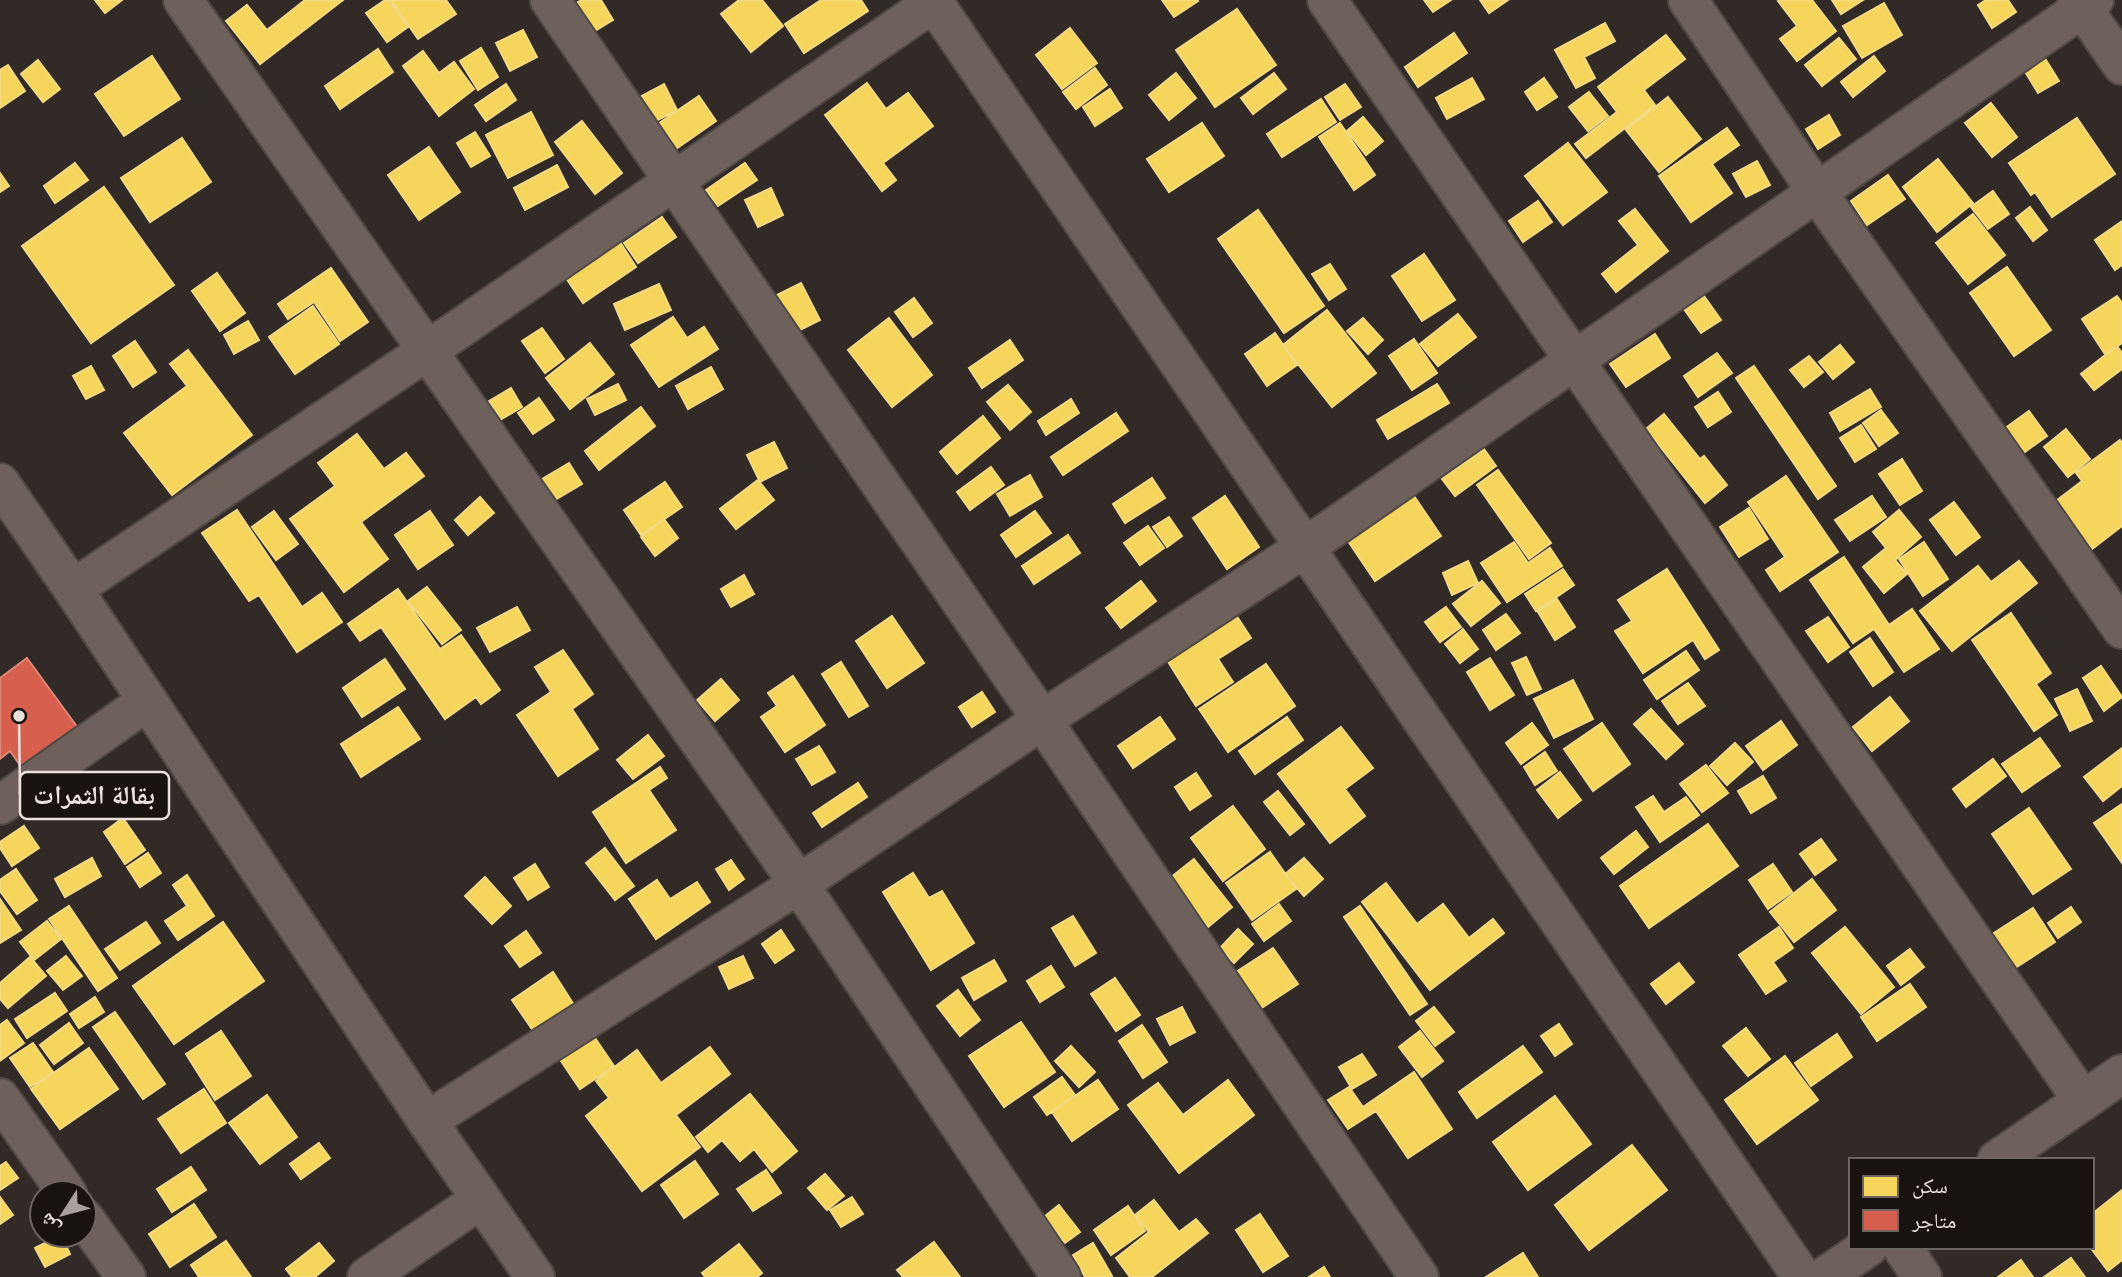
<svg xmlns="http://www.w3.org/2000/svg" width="2122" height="1277" viewBox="0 0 2122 1277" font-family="'Noto Serif','Noto Naskh Arabic',serif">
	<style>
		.homes { fill: #f6d55c; stroke: #f3d982; stroke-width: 2 }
		.shops { fill: #d6604d; stroke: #dc8778; stroke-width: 2 }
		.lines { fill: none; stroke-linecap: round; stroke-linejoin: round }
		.minor-casing { stroke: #4f4844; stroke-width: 42 }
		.tertiary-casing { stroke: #4f4844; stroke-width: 42 }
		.minor { stroke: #6e605b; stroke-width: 38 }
		.tertiary { stroke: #6e605b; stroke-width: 38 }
		.leader { fill: none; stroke: #ebe1dc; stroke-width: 2.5 }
		.callout-dot { fill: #ebe1dc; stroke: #19130f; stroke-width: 2.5 }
		.callout { fill: #19130f; stroke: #ebe1dc; stroke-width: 2.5 }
		.callout-label { font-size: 26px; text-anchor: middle; font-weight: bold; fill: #ebe1dc }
	</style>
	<rect width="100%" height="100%" fill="#322a26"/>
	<path class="homes" d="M95,0H122L105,13Z
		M305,0H343L260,64L226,21L247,5L267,30Z
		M385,0H389L408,27L387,42L366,13Z
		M391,0H446L456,14L418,39Z
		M582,0H601L613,20L593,32L576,3Z
		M739,0H762L783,26L751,52L721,14Z
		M821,0H861L868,11L804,53L785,24Z
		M1162,0H1197L1198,1L1174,17Z
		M1424,0H1451L1433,12Z
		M1480,0H1508L1489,13Z
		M1780,0H1812L1836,31L1797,61L1780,39L1797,26L1778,1Z
		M1832,0H1863L1841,14Z
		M1986,0H2008L2016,12L1992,28L1978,5Z
		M1884,3L1902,35L1862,58L1843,26Z
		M1237,9L1276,65L1215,107L1176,50Z
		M1605,23L1615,41L1584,57L1595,78L1576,88L1555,50Z
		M1070,28L1097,63L1062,89L1036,55Z
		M523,30L537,57L510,71L496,43Z
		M1454,33L1467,53L1418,87L1405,67Z
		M1666,35L1685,59L1644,90L1655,105L1586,158L1575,144L1617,112L1598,87Z
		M1839,38L1856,59L1822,86L1805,65Z
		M481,48L498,77L478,90L460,61Z
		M378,49L393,72L340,109L325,86Z
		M423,51L439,73L454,62L474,89L439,116L403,66Z
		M152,56L180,99L124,136L95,94Z
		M1874,56L1885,71L1853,97L1841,82Z
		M2044,57L2059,81L2038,93L2024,70Z
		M38,60L60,89L43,102L21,74Z
		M8,65L25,91L0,108V70Z
		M1095,68L1107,85L1076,109L1063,92Z
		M1176,73L1196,98L1169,120L1149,95Z
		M1274,73L1286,89L1253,114L1241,98Z
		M1472,78L1484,99L1447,119L1436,98Z
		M1544,78L1557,97L1537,110L1525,92Z
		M867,83L886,109L908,93L933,126L883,163L896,180L882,191L825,115Z
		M506,84L516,100L486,121L475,105Z
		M664,84L677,110L654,122L640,97Z
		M1345,84L1361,107L1340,120L1325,97Z
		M1110,89L1122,108L1095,126L1083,107Z
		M1589,92L1608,116L1588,131L1569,107Z
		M699,96L716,121L670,153L652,128Z
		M1668,97L1701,139L1659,172L1626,130Z
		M1321,99L1336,122L1282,157L1267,134Z
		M1991,103L2017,137L1992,157L1965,123Z
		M531,112L553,155L508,178L486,135Z
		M1829,115L1840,135L1818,149L1806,129Z
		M1363,117L1383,141L1366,155L1347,131Z
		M2077,118L2115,174L2052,217L2035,192L2031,195L2009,163Z
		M582,121L622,173L595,194L555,142Z
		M1202,123L1224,156L1169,192L1147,159Z
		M1340,123L1375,175L1354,190L1319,137Z
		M1727,128L1739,145L1712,164L1732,193L1691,222L1659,176Z
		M475,132L490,156L471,167L457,143Z
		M182,138L211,182L150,222L121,178Z
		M1568,143L1607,192L1563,225L1525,176Z
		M429,147L460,192L419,220L388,175Z
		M1938,159L1973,203L1937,232L1903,187Z
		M1757,161L1770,185L1746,197L1733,174Z
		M75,163L88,180L55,203L44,186Z
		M745,163L757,180L718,206L706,190Z
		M557,165L568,187L525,210L514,188Z
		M0,173L9,186L0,192Z
		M1888,175L1905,199L1867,225L1851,201Z
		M104,187L174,285L91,343L22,246Z
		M771,188L783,215L758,227L745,200Z
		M1993,191L2009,214L1988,229L1971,207Z
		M1538,201L1552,222L1523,242L1509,221Z
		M2030,207L2047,230L2033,241L2016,218Z
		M1635,209L1668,251L1616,292L1602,274L1638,245L1619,221Z
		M1258,210L1324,306L1284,333L1218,239Z
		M1973,214L2005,255L1968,284L1936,243Z
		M662,217L676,237L638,263L624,243Z
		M2121,222L2122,265L2115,270L2095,240Z
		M620,242L636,267L583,303L566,278Z
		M1424,254L1455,300L1422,321L1392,276Z
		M1330,264L1346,289L1329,300L1312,274Z
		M2007,267L2051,330L2014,356L1970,293Z
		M331,268L368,322L340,341L314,302L288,319L278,304Z
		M217,273L245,313L220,331L192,291Z
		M801,283L820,320L796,332L777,295Z
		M659,284L671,310L625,330L614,304Z
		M1704,296L1721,320L1701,333L1684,309Z
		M2117,296L2122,303V343L2105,354L2082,319Z
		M914,298L932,323L913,337L895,312Z
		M313,306L339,344L295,374L269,337Z
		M1327,310L1376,373L1332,407L1283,345Z
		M1458,314L1476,337L1438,366L1420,344Z
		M673,317L687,338L704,327L718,349L659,387L631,345Z
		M889,318L932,375L892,407L848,350Z
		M1363,318L1383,340L1368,354L1347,331Z
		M248,321L259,340L234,354L224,335Z
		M542,328L564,359L545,373L522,341Z
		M1275,333L1297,365L1267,386L1245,354Z
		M1655,334L1670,358L1626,387L1610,364Z
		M1414,339L1437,373L1412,390L1389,356Z
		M1010,340L1023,360L982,388L969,368Z
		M135,341L156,372L133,387L113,356Z
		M590,343L614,374L570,409L546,378Z
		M1840,345L1854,362L1833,379L1819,362Z
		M2117,346L2122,353V369L2094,390L2081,374Z
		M188,350L252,435L172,495L124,433L187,386L170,364Z
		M1717,353L1732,373L1698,397L1684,376Z
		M1809,356L1823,372L1804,387L1790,370Z
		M91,366L104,390L86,399L73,376Z
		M1754,366L1836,486L1818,499L1736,378Z
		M711,367L723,389L688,409L676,386Z
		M618,384L626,400L595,415L587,399Z
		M1437,384L1449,403L1388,439L1377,420Z
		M1008,385L1031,412L1010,430L987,402Z
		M511,388L522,407L500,420L489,401Z
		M1870,389L1881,407L1840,431L1830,413Z
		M1718,392L1731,412L1708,427L1695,407Z
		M539,398L554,420L533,434L518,413Z
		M1071,399L1079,413L1046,435L1038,421Z
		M641,407L655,426L599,470L585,451Z
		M1881,410L1898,433L1879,446L1863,423Z
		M2029,411L2047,436L2022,454L2004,429Z
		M1116,413L1128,431L1063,475L1051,457Z
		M1664,414L1700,459L1704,456L1727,485L1705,503L1646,429Z
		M983,416L1000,438L957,474L940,452Z
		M1861,425L1876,449L1855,462L1840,438Z
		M2066,429L2090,459L2068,477L2044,447Z
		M357,434L384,469L406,453L424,476L361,522L388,559L344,592L290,519L335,486L318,463Z
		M2120,440L2122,443V526L2092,549L2056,501L2082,481L2076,473Z
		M774,442L787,468L760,482L747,455Z
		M1484,449L1496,466L1455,496L1442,479Z
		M1902,459L1922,491L1900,505L1879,474Z
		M569,463L582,484L555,500L542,479Z
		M991,467L1004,485L970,510L957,492Z
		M1498,470L1551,543L1529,559L1477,485Z
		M1030,475L1042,497L1010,516L997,494Z
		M1786,476L1838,552L1780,591L1766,570L1785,557L1748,502Z
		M1152,478L1165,498L1125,523L1113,504Z
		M758,480L774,500L736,529L720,509Z
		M665,482L682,507L641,535L624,510Z
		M1412,493L1441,536L1375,581L1346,538Z
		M1225,496L1259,547L1227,569L1193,518Z
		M1872,496L1886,517L1850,541L1835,520Z
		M480,497L494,513L468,535L455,520Z
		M1954,502L1980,537L1956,555L1930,520Z
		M1749,508L1768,539L1739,557L1720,527Z
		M237,510L302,607L322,593L342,622L297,652L259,595L249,601L202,533Z
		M1899,510L1921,537L1895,560L1907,574L1884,593L1863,567L1886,548L1873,532Z
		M274,511L298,544L276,560L252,527Z
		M430,511L453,545L418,569L395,535Z
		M1035,511L1051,533L1016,557L1001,535Z
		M1169,517L1182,536L1167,547L1153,527Z
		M664,519L678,538L655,556L641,537Z
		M1148,526L1164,548L1140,565L1124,543Z
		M1068,535L1080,553L1034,584L1022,566Z
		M1514,542L1528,563L1550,548L1562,566L1507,602L1481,563Z
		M1924,542L1948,579L1923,596L1899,559Z
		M1844,557L1889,625L1912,609L1939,649L1904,672L1874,629L1853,643L1810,580Z
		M1468,561L1478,583L1452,595L1443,573Z
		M2019,561L2037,583L1952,651L1920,611L1978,566L1991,582Z
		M1563,569L1574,585L1536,611L1525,594Z
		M1667,569L1719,650L1705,659L1693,640L1643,673L1615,631L1632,621L1618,600Z
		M744,575L754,594L731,607L721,589Z
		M1141,581L1156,601L1121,628L1106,608Z
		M1482,581L1500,603L1471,626L1453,604Z
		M427,587L461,630L442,644L408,601Z
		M398,589L440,649L461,635L500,690L481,704L476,697L445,719L381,627L360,641L348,624Z
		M1557,599L1575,627L1555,640L1538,612Z
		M517,607L530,630L490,652L477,628Z
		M1446,607L1461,627L1440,642L1425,622Z
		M2011,613L2051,673L2036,684L2057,715L2034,731L1972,640Z
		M1506,614L1520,633L1496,650L1483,630Z
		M1236,615L1251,638L1218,659L1233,682L1196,706L1167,660Z
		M892,616L924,663L887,688L856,641Z
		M1828,617L1849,647L1828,662L1806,631Z
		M1463,629L1478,649L1460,663L1445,644Z
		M1870,638L1893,672L1873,686L1850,652Z
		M563,650L593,694L572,709L598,749L558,776L517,715L551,692L535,667Z
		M1686,651L1699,670L1657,699L1644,680Z
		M1526,657L1541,689L1527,695L1512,663Z
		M1490,658L1514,695L1490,710L1467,672Z
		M385,659L405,689L362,717L343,688Z
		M841,662L868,706L849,717L822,674Z
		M1266,664L1295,706L1228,752L1199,709Z
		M2101,666L2122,697L2104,711L2083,678Z
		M793,676L825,725L785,752L761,717L777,706L768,693Z
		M721,679L739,700L715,721L697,700Z
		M1573,680L1593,719L1554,738L1534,699Z
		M1688,683L1705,706L1678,724L1662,701Z
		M2077,689L2092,721L2070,731L2055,699Z
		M982,692L995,712L972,727L959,707Z
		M1890,697L1909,721L1872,751L1853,727Z
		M398,707L420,739L361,777L341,744Z
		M1651,709L1683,744L1666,759L1634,724Z
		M1160,717L1175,739L1133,768L1118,746Z
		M1287,717L1303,740L1255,774L1239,751Z
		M1781,721L1797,745L1763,770L1746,746Z
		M1532,723L1548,745L1521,764L1506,743Z
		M1602,723L1630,764L1593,791L1564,749Z
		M1341,727L1373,768L1345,789L1365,816L1330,843L1278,774Z
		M648,735L664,756L633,779L617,760Z
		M2040,738L2060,766L2022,792L2002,764Z
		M1735,743L1753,762L1727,785L1710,766Z
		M819,746L835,772L812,785L796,759Z
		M2122,748V786L2103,801L2084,777Z
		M1545,752L1557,771L1535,785L1524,767Z
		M1993,759L2006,776L1966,807L1953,789Z
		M1706,765L1728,793L1702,812L1680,784Z
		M660,767L667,778L649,790L676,830L626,863L593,812Z
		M1560,772L1581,800L1558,818L1537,790Z
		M1196,773L1211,796L1190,810L1175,787Z
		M1763,776L1776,798L1751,813L1738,791Z
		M858,783L867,797L822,827L813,813Z
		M1278,791L1304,824L1290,835L1264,802Z
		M1653,796L1664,812L1686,797L1699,815L1660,842L1636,807Z
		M2122,804V863L2094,823Z
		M1233,806L1265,849L1223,881L1191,838Z
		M2029,808L2071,869L2033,894L1992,834Z
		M123,818L145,850L125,864L104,832Z
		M1708,824L1738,866L1649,928L1620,886Z
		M24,826L39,848L12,866L0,848V842Z
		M1636,831L1648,847L1614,874L1601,858Z
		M1821,839L1836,860L1815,875L1800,854Z
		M605,848L634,886L615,900L586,863Z
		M1270,852L1296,889L1252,920L1226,883Z
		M148,853L161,873L140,887L127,867Z
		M92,858L101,876L65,897L55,879Z
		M1304,858L1323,879L1304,896L1285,874Z
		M1194,859L1232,907L1208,927L1169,879Z
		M731,860L744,879L729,890L716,869Z
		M535,864L549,887L528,900L514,878Z
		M1773,864L1792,892L1768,909L1749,880Z
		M16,869L37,900L17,914L0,891V880Z
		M913,873L929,898L942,891L974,943L931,970L883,892Z
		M187,875L214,916L178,940L165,921L187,906L173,885Z
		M485,877L511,906L492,924L465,896Z
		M1812,879L1836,910L1794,942L1770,912Z
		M657,880L670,899L697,882L710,902L656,939L629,899Z
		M1386,883L1417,924L1443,904L1469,938L1493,919L1504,933L1430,990L1362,902Z
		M0,899L21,930L0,943Z
		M1279,904L1291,921L1264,941L1252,924Z
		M69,906L117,978L98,991L49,919Z
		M1360,906L1427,1004L1410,1015L1344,917Z
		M2071,907L2081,922L2058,938L2048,923Z
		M2033,908L2055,942L2009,972L1986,938Z
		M1073,916L1096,953L1075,966L1052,928Z
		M47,921L61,939L34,960L20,942Z
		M146,922L160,943L120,970L105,949Z
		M223,922L264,981L174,1044L133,986Z
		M1779,927L1793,948L1773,962L1786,981L1766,994L1739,955Z
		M1845,927L1894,987L1861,1014L1812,953Z
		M1238,929L1253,944L1234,963L1220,948Z
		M781,930L794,950L775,963L762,944Z
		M526,931L541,953L520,967L505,946Z
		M1273,948L1298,984L1260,1009L1236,972Z
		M1910,949L1924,967L1901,985L1887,966Z
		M66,956L82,976L63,990L47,971Z
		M743,956L753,978L729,989L719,967Z
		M30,957L46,976L8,1008L0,999V983Z
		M994,960L1006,981L974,1000L962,978Z
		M1679,963L1694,982L1666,1004L1651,984Z
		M1051,966L1064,987L1040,1002L1027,981Z
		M553,972L574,1005L534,1032L512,1000Z
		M1115,978L1140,1015L1116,1031L1091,994Z
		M1910,984L1926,1007L1877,1041L1861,1017Z
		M958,990L980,1020L960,1036L937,1006Z
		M55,993L67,1011L27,1038L15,1019Z
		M95,997L104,1012L79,1028L70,1014Z
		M1182,1007L1195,1032L1170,1045L1157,1019Z
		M1434,1007L1454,1032L1435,1046L1416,1021Z
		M115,1012L165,1084L143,1099L93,1027Z
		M7,1020L24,1043L1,1060L0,1025Z
		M1021,1022L1055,1072L1004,1107L969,1056Z
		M69,1023L83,1043L54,1064L40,1045Z
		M1559,1024L1572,1044L1555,1056L1541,1036Z
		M1142,1025L1167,1062L1143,1078L1119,1041Z
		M1746,1028L1770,1059L1748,1076L1723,1046Z
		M221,1031L251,1076L215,1100L186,1054Z
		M1420,1031L1443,1061L1422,1077L1399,1047Z
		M1837,1034L1852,1057L1811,1086L1795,1063Z
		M593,1035L614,1066L580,1089L559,1058Z
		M33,1043L53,1072L30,1087L10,1058Z
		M1071,1046L1095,1072L1079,1087L1055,1061Z
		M1523,1046L1542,1072L1477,1118L1459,1092Z
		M710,1047L730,1074L676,1115L700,1147L642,1191L586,1116L609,1098L596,1081L637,1050L661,1083Z
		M89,1048L118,1089L60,1129L31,1089Z
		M1362,1054L1376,1075L1352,1089L1339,1067Z
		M1785,1056L1818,1100L1757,1144L1725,1100Z
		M1414,1072L1452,1129L1408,1158L1376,1111L1348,1129L1328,1100L1349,1087L1363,1107Z
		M1062,1077L1075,1095L1047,1115L1034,1097Z
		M1098,1080L1118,1109L1072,1141L1052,1112Z
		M1228,1080L1254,1115L1179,1173L1128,1105L1158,1083L1183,1115Z
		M204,1089L226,1123L181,1153L158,1119Z
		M750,1094L797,1151L772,1172L754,1149L740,1161L722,1140L708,1152L696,1137Z
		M267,1095L297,1137L260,1164L229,1123Z
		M1555,1096L1591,1144L1528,1190L1493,1142Z
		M319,1143L330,1158L301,1179L290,1164Z
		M1632,1145L1667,1190L1589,1250L1555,1205Z
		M695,1161L718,1194L684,1218L661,1185Z
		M6,1162L18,1178L0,1190V1166Z
		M191,1167L206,1190L172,1212L157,1189Z
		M766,1170L781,1193L753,1211L737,1189Z
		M825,1174L844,1196L827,1210L808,1188Z
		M2122,1190V1260L2108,1271L2090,1247H2092V1214Z
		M0,1197L13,1215L0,1224Z
		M852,1197L863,1214L841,1227L830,1210Z
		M1154,1200L1179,1232L1196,1219L1208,1233L1152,1277H1130L1116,1258L1149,1232L1135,1215Z
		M194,1204L216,1237L170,1267L149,1234Z
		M1059,1205L1080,1232L1065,1243L1044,1217Z
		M1128,1206L1145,1231L1111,1255L1094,1230Z
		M1260,1214L1288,1256L1263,1272L1236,1230Z
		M61,1235L70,1254L45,1267L35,1248Z
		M226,1241L251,1277H199L191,1265Z
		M934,1242L960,1277H903L897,1270Z
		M319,1243L334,1261L315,1277H292L286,1269Z
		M1093,1243L1112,1276L1109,1277H1085L1073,1255Z
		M739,1244L762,1273L757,1277H705L702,1273Z
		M1523,1253L1538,1277H1486Z
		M2071,1258L2085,1277H2044Z
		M2021,1260L2033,1277H1998Z
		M1324,1267L1330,1277H1309Z"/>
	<path class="shops" d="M27,658L78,728L22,768L10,751L0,759V678Z"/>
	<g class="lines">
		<g class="minor-casing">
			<path id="minor" d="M183,0L799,884L1061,1277
				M550,0L1042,720L1419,1277
				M932,0L1802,1277
				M1327,0L2083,1101
				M1688,0L1817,192L2122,629
				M2077,0L2122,65
				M73,589L427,351L937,0
				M0,805L146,702
				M0,1098L67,1193
				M427,1121L799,884L1042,720L1304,548L2094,0
				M84,1218L126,1277
				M1902,1247L1922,1277
				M367,1277L481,1199"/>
		</g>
		<g class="tertiary-casing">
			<path id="tertiary" d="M0,483L73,589L427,1121L535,1277
				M1997,1160L2122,1074
				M1824,1277L1868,1247"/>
		</g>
		<use href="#minor" class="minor"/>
		<use href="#tertiary" class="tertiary"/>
	</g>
	<path class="leader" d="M19 716L20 795"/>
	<circle class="callout-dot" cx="19" cy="716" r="7"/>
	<rect class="callout" x="20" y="772" width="149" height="47" rx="7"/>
	<g class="callout-label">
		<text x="94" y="804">بقالة الثمرات</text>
	</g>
	<rect x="1849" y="1158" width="245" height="91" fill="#19130f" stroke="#6d6561" stroke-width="2"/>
	<rect x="1863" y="1176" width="35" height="21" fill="#f6d55c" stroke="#6d6561" stroke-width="2"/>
	<text x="1912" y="1193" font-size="21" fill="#ebe1dc">سكن</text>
	<rect x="1863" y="1210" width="35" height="21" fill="#d6604d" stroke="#6d6561" stroke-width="2"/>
	<text x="1912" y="1228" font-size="21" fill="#ebe1dc">متاجر</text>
	<g transform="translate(63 1214) rotate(234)"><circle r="33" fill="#19130f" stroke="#6d6561" stroke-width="2"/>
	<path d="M0-5L12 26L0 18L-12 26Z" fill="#aaa19c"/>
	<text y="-10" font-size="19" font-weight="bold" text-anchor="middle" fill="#ebe1dc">ش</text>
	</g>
</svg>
